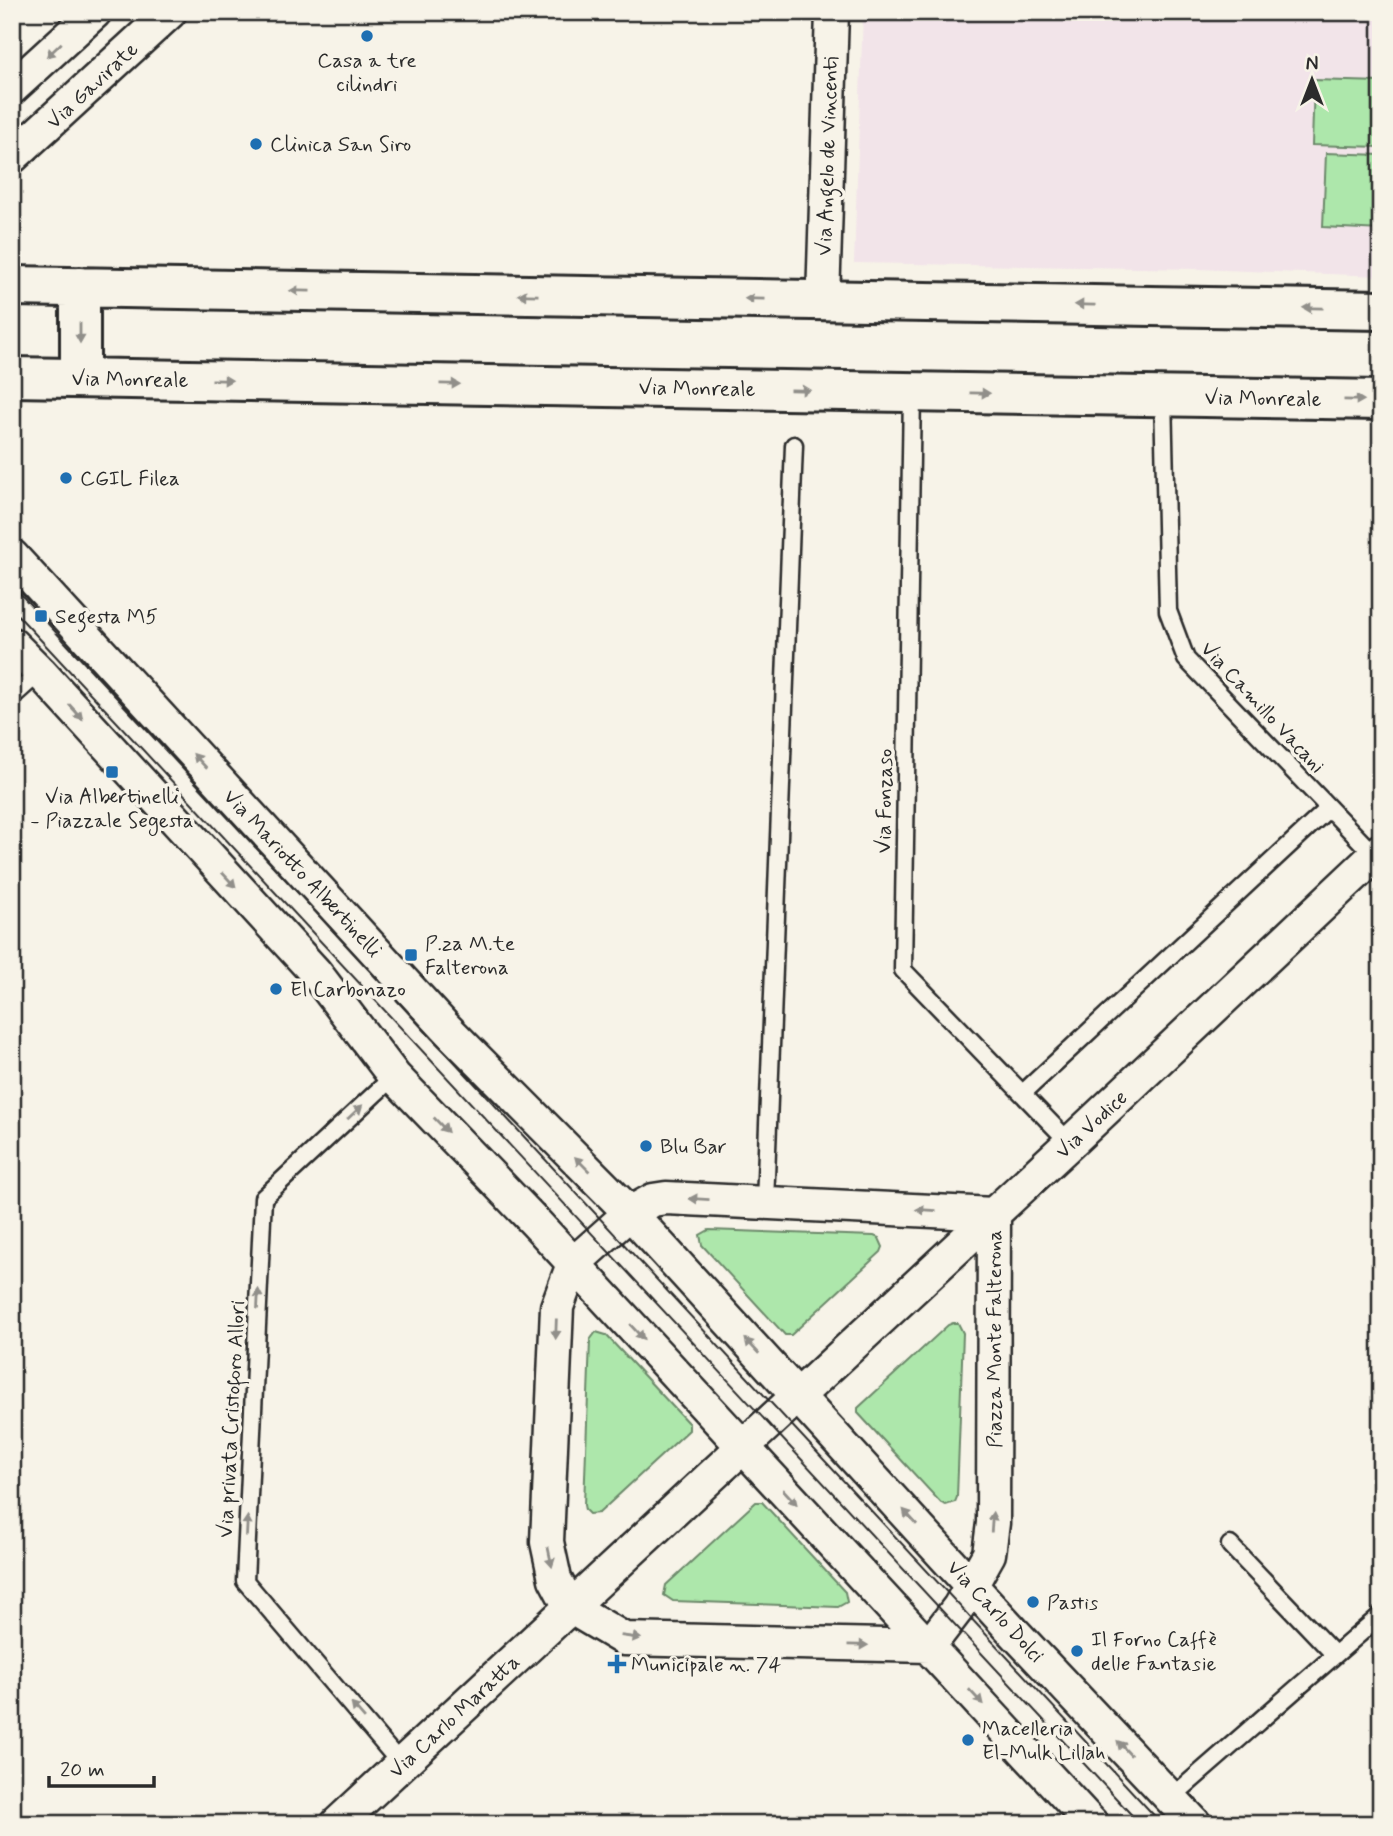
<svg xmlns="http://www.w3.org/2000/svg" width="1393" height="1836" viewBox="0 0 1393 1836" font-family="Mynerve,sans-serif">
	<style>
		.built { fill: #f2e4e9 }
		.green { fill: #ade7ab; stroke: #6c896b; stroke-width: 2 }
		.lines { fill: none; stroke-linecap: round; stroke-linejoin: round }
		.service-casing { stroke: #2b2b2b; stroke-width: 21 }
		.minor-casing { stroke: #2b2b2b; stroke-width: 37 }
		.primary-casing { stroke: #2b2b2b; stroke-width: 44 }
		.service { stroke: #f7f3e8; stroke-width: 16 }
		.minor { stroke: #f7f3e8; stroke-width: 32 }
		.primary { stroke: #f7f3e8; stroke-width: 38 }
		.tram { stroke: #2b2b2b; stroke-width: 2 }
		.oneway { fill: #918f8a }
		.poi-dot { fill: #1f6fb2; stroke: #f7f3e8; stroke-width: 2.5 }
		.labels { text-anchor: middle; stroke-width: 7; stroke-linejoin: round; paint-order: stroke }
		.poi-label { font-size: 21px; fill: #2b2b2b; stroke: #f7f3e8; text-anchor: start }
		.street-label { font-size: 21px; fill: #2b2b2b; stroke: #f7f3e8 }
	</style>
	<rect width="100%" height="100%" fill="#f7f3e8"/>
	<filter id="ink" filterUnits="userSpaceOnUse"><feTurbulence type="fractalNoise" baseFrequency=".0143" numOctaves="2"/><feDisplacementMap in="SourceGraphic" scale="14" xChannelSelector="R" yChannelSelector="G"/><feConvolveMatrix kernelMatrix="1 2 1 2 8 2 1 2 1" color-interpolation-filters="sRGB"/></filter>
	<g filter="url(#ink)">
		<path class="built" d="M863,12H1381V276L1198,269L854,263Z"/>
		<path class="green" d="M1314,80L1381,82V147L1312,145Z
			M1326,153L1381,155V230L1323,227Z
			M709,1230L874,1236L879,1238L883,1247L881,1252L791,1335H785L702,1245L700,1235Z
			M953,1323H958L963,1333L957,1497L955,1502L946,1505L941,1503L858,1413V1408L948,1325Z
			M596,1332L606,1335L689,1424V1430L599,1513L589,1514L585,1510L584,1505L590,1340Z
			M756,1502H762L845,1592L847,1602L838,1607L673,1601L664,1595L666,1585Z"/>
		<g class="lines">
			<g class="service-casing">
				<path id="service" d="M912,392L903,970L1070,1143
					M1163,396L1168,611L1186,659L1375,856
					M12,697L40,672
					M394,1076L263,1198L245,1581L401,1764
					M1023,1093L1329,808
					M765,1203L794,445
					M1230,1545L1335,1655
					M1171,1798L1381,1615"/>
			</g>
			<g class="minor-casing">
				<path id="minor" d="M12,88L95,12
					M12,157L170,12
					M823,300L832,12
					M12,556L445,1027L630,1213L1010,1628L1195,1824
					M12,644L40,672L315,972L394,1076L535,1222L1092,1824
					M929,1646L624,1639L570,1607L555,1579L547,1542L557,1307L573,1264L630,1213L653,1200L666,1198L994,1214
					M929,1646L959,1607L989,1554L993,1523L994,1214
					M337,1824L1070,1143L1381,850"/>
			</g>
			<g class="primary-casing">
				<path id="primary" d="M12,286L1381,310
					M80,287V378
					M12,377L1381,400"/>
			</g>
			<use href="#service" class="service"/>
			<use href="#minor" class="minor"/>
			<use href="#primary" class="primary"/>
			<path class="tram" d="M12,585L1162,1824
				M12,609L1140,1824"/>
		</g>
		<defs><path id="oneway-solid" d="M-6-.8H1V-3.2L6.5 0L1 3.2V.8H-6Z" transform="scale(1.75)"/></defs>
		<g class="oneway">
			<use href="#oneway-solid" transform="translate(54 50) rotate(137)"/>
			<use href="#oneway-solid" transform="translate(300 291) rotate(-179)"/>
			<use href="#oneway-solid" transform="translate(528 295) rotate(-179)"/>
			<use href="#oneway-solid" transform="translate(755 299) rotate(-179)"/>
			<use href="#oneway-solid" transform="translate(1085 305) rotate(-179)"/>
			<use href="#oneway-solid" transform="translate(1313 308) rotate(-179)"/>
			<use href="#oneway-solid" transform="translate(80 333) rotate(90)"/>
			<use href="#oneway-solid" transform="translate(222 380) rotate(1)"/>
			<use href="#oneway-solid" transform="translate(450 384) rotate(1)"/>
			<use href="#oneway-solid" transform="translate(800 390) rotate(1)"/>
			<use href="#oneway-solid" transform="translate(980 393) rotate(1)"/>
			<use href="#oneway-solid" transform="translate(1354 400) rotate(1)"/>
			<use href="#oneway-solid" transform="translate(76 712) rotate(48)"/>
			<use href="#oneway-solid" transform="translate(200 761) rotate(-133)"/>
			<use href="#oneway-solid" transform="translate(229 880) rotate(47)"/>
			<use href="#oneway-solid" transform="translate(355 1112) rotate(-43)"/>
			<use href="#oneway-solid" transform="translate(441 1125) rotate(46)"/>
			<use href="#oneway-solid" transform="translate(582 1164) rotate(-135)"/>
			<use href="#oneway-solid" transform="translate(699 1199) rotate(-177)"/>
			<use href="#oneway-solid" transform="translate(926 1210) rotate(-177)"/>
			<use href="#oneway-solid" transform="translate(258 1299) rotate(-87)"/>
			<use href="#oneway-solid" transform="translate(556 1329) rotate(92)"/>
			<use href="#oneway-solid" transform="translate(637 1332) rotate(47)"/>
			<use href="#oneway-solid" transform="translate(752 1346) rotate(-133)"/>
			<use href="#oneway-solid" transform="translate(790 1497) rotate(47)"/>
			<use href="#oneway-solid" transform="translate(910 1517) rotate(-132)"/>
			<use href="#oneway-solid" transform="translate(992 1522) rotate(-86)"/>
			<use href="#oneway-solid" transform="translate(247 1526) rotate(-87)"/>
			<use href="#oneway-solid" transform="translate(550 1557) rotate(78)"/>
			<use href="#oneway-solid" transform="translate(631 1637) rotate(8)"/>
			<use href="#oneway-solid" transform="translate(858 1645) rotate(1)"/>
			<use href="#oneway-solid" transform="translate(976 1697) rotate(47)"/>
			<use href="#oneway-solid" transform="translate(358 1711) rotate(-131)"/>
			<use href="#oneway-solid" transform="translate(1124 1748) rotate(-133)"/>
		</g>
	</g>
	<g class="poi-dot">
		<circle cx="367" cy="36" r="7"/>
		<circle cx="256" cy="144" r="7"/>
		<circle cx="66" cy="478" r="7"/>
		<rect x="34" y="609" width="14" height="14" rx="3.5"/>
		<rect x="105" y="765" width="14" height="14" rx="3.5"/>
		<rect x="404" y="948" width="14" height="14" rx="3.5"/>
		<circle cx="276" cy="989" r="7"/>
		<circle cx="646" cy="1146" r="7"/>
		<circle cx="1033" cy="1602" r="7"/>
		<circle cx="1077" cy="1651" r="7"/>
		<path d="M613.5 1653.5h7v7h7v7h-7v7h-7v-7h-7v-7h7z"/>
		<circle cx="968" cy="1740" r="7"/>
	</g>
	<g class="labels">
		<g class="poi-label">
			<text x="367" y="67" text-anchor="middle">Casa a tre<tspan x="367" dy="24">cilindri</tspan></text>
			<text x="270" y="151">Clinica San Siro</text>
			<text x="80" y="485">CGIL Filea</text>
			<text x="55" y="623">Segesta M5</text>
			<text x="112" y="803" text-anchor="middle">Via Albertinelli<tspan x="112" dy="24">- Piazzale Segesta</tspan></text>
			<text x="425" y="950">P.za M.te<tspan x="425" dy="24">Falterona</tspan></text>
			<text x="290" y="996">El Carbonazo</text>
			<text x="660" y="1153">Blu Bar</text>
			<text x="1047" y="1609">Pastis</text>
			<text x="1091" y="1646">Il Forno Caffè<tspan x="1091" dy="24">delle Fantasie</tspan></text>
			<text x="631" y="1671">Municipale n. 74</text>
			<text x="982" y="1735">Macelleria<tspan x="982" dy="24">El-Mulk Lillah</tspan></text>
		</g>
		<g class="street-label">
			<text transform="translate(92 85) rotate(-43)" y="7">Via Gavirate</text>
			<text transform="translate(827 156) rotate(-88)" y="7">Via Angelo de Vincenti</text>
			<text transform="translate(130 379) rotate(1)" y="7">Via Monreale</text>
			<text transform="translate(697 388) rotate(1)" y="7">Via Monreale</text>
			<text transform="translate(1263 398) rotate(1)" y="7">Via Monreale</text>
			<text transform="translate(1263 707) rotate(47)" y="7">Via Camillo Vacani</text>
			<text transform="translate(884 801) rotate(-89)" y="7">Via Fonzaso</text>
			<text transform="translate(303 873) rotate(47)" y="7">Via Mariotto Albertinelli</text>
			<text transform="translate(1091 1124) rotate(-43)" y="7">Via Vodice</text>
			<text transform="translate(994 1339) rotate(-90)" y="7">Piazza Monte Falterona</text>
			<text transform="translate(231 1419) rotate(-87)" y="7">Via privata Cristoforo Allori</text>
			<text transform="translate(996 1611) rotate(47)" y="7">Via Carlo Dolci</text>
			<text transform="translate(454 1716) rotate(-43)" y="7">Via Carlo Maratta</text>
		</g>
	</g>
	<rect width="1393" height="1836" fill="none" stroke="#f7f3e8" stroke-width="42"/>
	<rect x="21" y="21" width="1351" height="1794" fill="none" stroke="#2b2b2b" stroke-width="2.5" filter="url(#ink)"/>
	<g transform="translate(1312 80)" stroke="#f7f3e8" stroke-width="5" paint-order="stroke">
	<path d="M0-5L12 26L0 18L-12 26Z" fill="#2b2b2b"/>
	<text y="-10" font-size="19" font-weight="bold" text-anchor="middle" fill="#2b2b2b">N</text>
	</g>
	<path d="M49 1776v10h105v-10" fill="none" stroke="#2b2b2b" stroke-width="3.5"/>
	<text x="60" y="1776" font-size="21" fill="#2b2b2b" stroke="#f7f3e8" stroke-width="5" paint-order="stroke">20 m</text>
</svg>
